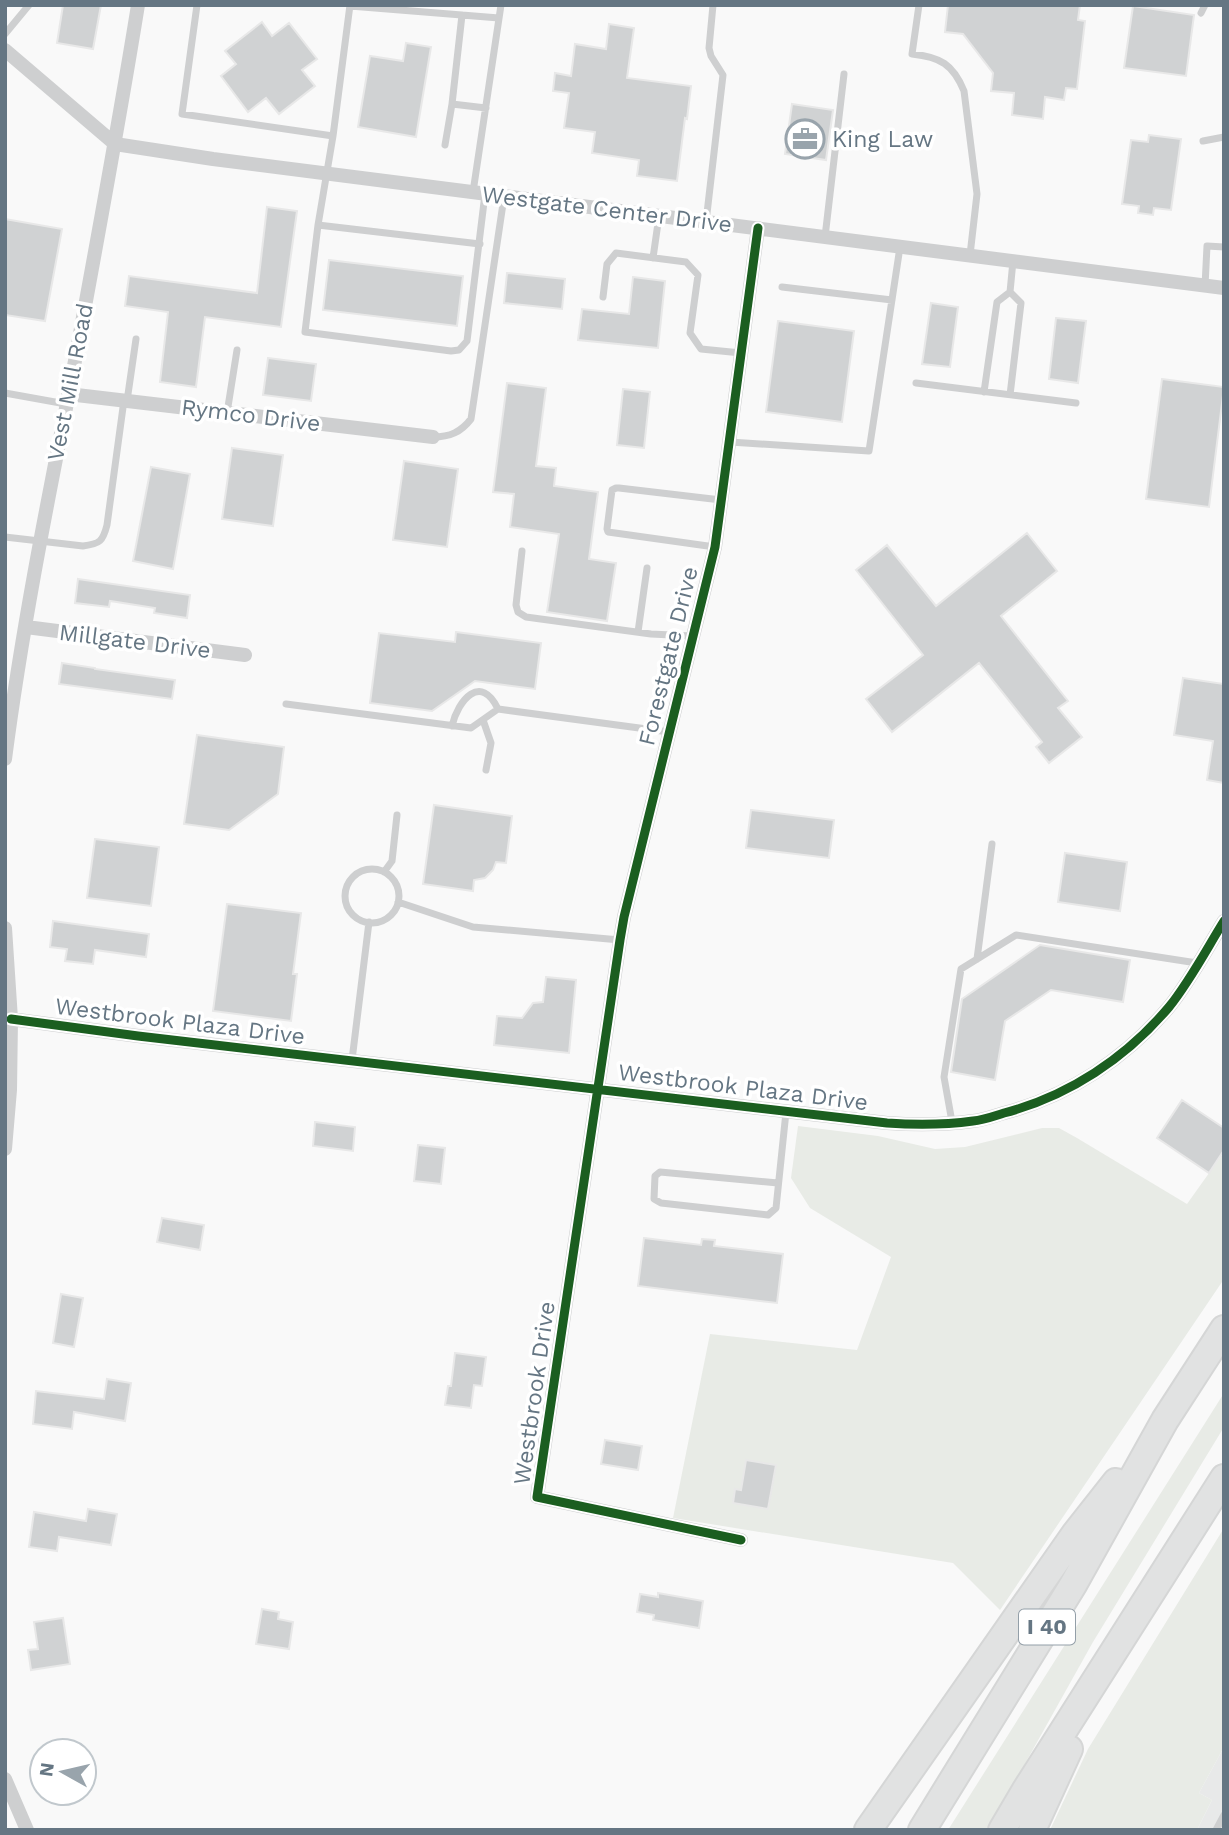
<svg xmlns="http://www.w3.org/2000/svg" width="1229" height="1835" viewBox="0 0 1229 1835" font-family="'Work Sans',sans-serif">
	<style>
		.built { fill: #e8e9e9 }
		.green { fill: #e8ebe6 }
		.building { fill: #d0d2d3; stroke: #e8e8e8; stroke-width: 2 }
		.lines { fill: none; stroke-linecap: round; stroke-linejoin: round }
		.motorway-casing { stroke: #d5d6d6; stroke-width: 30 }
		.service { stroke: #cecfd0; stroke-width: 7 }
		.minor { stroke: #cecfd0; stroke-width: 14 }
		.motorway { stroke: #e1e2e2; stroke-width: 26 }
		.cycleway-casing { stroke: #fff; stroke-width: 13 }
		.cycleway { stroke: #1b5e20; stroke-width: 9 }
		.labels { text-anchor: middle; stroke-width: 7; stroke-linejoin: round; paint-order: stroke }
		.shield { fill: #fff; stroke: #939fa8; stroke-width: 2 }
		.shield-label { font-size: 21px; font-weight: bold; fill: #657683 }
		.poi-label { font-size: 23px; fill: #657683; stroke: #fff; text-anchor: start }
		.street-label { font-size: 23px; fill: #657683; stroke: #fff }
	</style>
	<rect width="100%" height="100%" fill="#f9f9f9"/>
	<path class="built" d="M1224,1747V1830H1197L1212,1800L1199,1793Z"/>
	<path class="green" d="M798,1126L878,1136L935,1149L965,1147L1042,1128H1059L1077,1138L1187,1204L1224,1152V1279L1000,1610L953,1563L673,1518L710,1334L857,1350L891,1257L810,1208L791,1178Z
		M1224,1393V1427L1093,1642L988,1830H948Z
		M1224,1528V1747L1199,1793L1212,1800L1197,1830H1050L1088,1749Z"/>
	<path class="building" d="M63,5H101L93,49L57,43Z
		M948,5H1080L1078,20L1085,21L1077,89L1066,88L1064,100L1045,97L1043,119L1012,115L1014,93L991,91L993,73L963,34L945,32Z
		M1133,6L1194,15L1186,76L1124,68Z
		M262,22L272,36L289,23L317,59L302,70L315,86L279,114L266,98L248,112L221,76L236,64L225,51Z
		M609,24L634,28L627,78L691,86L687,119L685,118L677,181L637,176L639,160L592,153L595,132L564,128L569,93L553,91L555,73L571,76L575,44L606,49Z
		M406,43L431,47L416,137L358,127L370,56L403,61Z
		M792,104L833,110L826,160L785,154Z
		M1149,135L1181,139L1171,210L1154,208L1153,215L1138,213L1139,206L1122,204L1131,140L1148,142Z
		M267,207L297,211L281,327L205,317L196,387L160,382L168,312L125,306L129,276L257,293Z
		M5,219L62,229L45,321L5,315Z
		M329,260L463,276L457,326L323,310Z
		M507,273L565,279L562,309L504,303Z
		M633,277L665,281L658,348L578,340L582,309L629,314Z
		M931,303L958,307L950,367L922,364Z
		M1056,318L1086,321L1078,383L1049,379Z
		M778,321L854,331L842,422L766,412Z
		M268,358L316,364L311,401L263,395Z
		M1162,379L1224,387L1209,507L1146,499Z
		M507,383L546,388L536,466L556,468L554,486L598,492L589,559L616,563L607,621L547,612L559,534L510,527L514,494L493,492Z
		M623,389L650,392L644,448L617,445Z
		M232,448L283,455L273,526L222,519Z
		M404,461L458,469L447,547L393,540Z
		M151,467L190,474L173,569L133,561Z
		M1027,533L1057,571L1001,616L1068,701L1058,708L1082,737L1049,763L1036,747L1042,742L979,663L892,732L866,699L923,655L856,570L887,545L936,606Z
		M78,579L190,595L187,618L154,613L155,608L110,601L109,607L75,603Z
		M456,632L541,643L535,689L475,681L432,711L370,703L379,633L455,642Z
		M62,663L95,668V669L175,680L172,699L59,684Z
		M1183,678L1224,684V783L1207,780L1213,741L1174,735Z
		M197,735L284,747L278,794L229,830L184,824Z
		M434,805L512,816L506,863L496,862L493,870L485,878L474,880L473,891L423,884Z
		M751,810L834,820L829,858L746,848Z
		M95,839L159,847L151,906L87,898Z
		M1065,853L1127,862L1120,911L1058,902Z
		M227,904L301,913L293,974H297L291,1021L213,1011Z
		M53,921L149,934L146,957L95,950L93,964L65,961L67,949L50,947Z
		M1040,945L1130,960L1123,1002L1051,990L1005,1021L995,1080L951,1072L962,999Z
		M546,977L576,980L569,1053L494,1045L497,1016L522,1018L533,1003L543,1002Z
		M1182,1100L1224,1128V1150L1209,1173L1157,1138Z
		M315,1122L355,1127L353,1151L313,1146Z
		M418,1145L445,1148L441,1184L414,1181Z
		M162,1218L204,1225L200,1250L157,1242Z
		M644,1238L701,1245L702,1239L715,1240L714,1246L783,1254L777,1303L638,1286Z
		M61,1294L83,1298L74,1347L53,1343Z
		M455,1353L486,1357L482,1386L474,1385L471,1408L445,1405L448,1386H451Z
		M107,1379L131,1383L125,1421L74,1412L72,1429L33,1424L36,1391L104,1399Z
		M605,1440L642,1446L638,1470L601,1464Z
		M746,1460L776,1465L768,1509L733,1503L735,1489L741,1490Z
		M88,1509L117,1514L111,1545L59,1537L57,1551L29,1547L34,1512L86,1521Z
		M658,1593L703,1601L699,1628L653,1620L654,1615L637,1612L640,1594L658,1597Z
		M262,1609L279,1612L278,1619L293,1622L289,1649L256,1644Z
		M63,1618L70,1664L31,1670L28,1650L38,1649L34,1622Z"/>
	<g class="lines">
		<g class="motorway-casing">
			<path id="motorway" d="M868,1830L1075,1534L1116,1482
				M922,1830L1073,1585L1165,1420L1224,1329
				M1002,1830L1025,1791L1224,1478
				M1032,1830L1069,1749"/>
		</g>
		<path class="service" d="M197,5L182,114L333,136L318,225L305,332L451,351L459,350L467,341L485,194
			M919,5L912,54C940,57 953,64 964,91L977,194L970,255
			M350,6L499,18
			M1201,13L1205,5
			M462,15L452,104L486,108
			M5,34L29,5
			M333,136L350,5
			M1203,141L1224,137
			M445,145L452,104
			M473,192L501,5
			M706,222L723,75L711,56L709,48L713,5
			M318,225L480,244
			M825,237L844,74
			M653,258L659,216
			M1205,286L1207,246L1224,247
			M782,287L892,300
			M603,297L607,264L616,253L686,262L698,275L690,333L701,349L741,353
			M916,383L1076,403
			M984,392L997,302L1010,292L1013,261
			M5,393L66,404
			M1010,395L1021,303L1010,292
			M127,401L136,339
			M227,413L237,350
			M433,437C450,437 461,432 471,419L504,197
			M730,442L869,451L900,247
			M5,537L83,546C100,544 103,541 107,525L124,400
			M715,547L608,532L607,529L612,490L616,488H619L721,500
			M522,551L516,605L518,612L526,617L651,634L692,636
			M638,632L647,568
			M286,704L471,728L498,709L669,732
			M483,720L491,743L486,770
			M452,726C458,700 481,673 498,709
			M345 896a27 27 0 1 1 54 0a27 27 0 1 1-54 0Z
			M384,872L392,861L397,815
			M398,902L473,927L620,940
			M977,959L992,844
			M352,1060L369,922
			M952,1122L944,1077L961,969L1016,935L1197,963
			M778,1183L660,1172L655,1176L654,1199L661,1203L768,1215L776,1208L786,1112
			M1216,1830L1224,1815"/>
		<path class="minor" d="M5,50L115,144
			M115,144L213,159L1224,288
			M68,394L433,437
			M26,627L245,655
			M5,759C21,636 45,514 69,393C93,264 117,135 138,5
			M5,928L11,1019L10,1090L5,1149
			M11,1019L138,1036L887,1123C917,1125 944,1125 973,1121C984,1120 994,1116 1004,1113C1069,1096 1126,1058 1169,1007C1190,981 1206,950 1224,921
			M741,1540L537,1497L620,940L624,917L715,547L758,228
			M5,1779L27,1830"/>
		<use href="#motorway" class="motorway"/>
		<g class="cycleway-casing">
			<path id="cycleway" d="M11,1019L138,1036L887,1123C917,1125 944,1125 973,1121C984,1120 994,1116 1004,1113C1069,1096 1126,1058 1169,1007C1190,981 1206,950 1224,921
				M741,1540L537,1497L620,940L624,917L715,547L758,228"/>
		</g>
		<use href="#cycleway" class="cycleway"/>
	</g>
	<defs>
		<g id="office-ring" transform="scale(2.0125)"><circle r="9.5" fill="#fff" stroke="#99a4ac" stroke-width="1.5"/><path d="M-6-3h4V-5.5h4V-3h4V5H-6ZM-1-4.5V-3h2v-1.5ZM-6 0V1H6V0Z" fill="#99a4ac"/></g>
	</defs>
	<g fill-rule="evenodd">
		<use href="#office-ring" x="805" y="139"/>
	</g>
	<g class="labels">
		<rect class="shield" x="1019" y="1609.5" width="56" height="35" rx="5"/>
		<g class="shield-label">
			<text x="1047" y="1634">I 40</text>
		</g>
		<g class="poi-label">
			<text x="832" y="147">King Law</text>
		</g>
		<g class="street-label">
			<text transform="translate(607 209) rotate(7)" y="8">Westgate Center Drive</text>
			<text transform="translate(70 382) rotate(-79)" y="8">Vest Mill Road</text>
			<text transform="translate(251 415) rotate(7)" y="8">Rymco Drive</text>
			<text transform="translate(135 641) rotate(7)" y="8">Millgate Drive</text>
			<text transform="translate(668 656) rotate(-76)" y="8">Forestgate Drive</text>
			<text transform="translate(180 1021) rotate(7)" y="8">Westbrook Plaza Drive</text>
			<text transform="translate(743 1087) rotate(7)" y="8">Westbrook Plaza Drive</text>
			<text transform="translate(534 1393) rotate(-82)" y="8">Westbrook Drive</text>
		</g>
	</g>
	<rect width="1229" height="1835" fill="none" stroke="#657683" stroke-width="14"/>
	<g transform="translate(63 1772) rotate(278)"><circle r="33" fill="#ffffff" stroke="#c1c8cd" stroke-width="2"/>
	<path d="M0-5L12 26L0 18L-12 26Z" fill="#99a4ac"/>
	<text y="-10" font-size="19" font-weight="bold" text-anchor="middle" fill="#657683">N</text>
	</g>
</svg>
